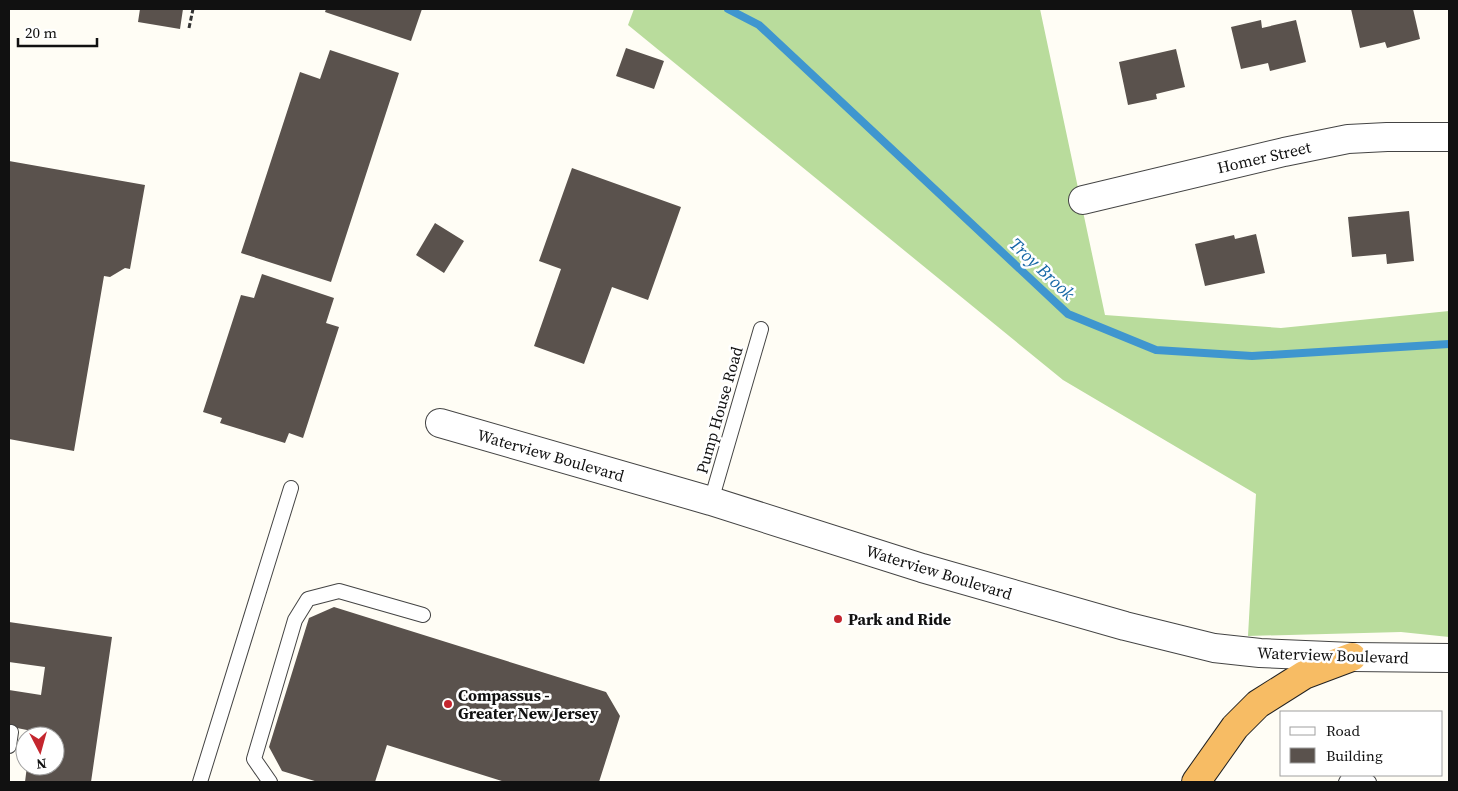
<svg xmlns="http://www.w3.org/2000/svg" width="1458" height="791" viewBox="0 0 1458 791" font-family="'Source Serif 4',serif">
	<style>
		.forest { fill: #b9dc9c }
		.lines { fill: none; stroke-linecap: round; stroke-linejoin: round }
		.stream { stroke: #3f96cf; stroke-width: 8 }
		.building { fill: #5a524d }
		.service-casing { stroke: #444; stroke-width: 16 }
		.minor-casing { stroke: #444; stroke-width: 30 }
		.tertiary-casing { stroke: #444; stroke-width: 30 }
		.trunk-casing { stroke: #222; stroke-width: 30 }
		.path { stroke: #333; stroke-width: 3; stroke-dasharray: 5 2.5; stroke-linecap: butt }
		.service { stroke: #fff; stroke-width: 14 }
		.minor { stroke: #fff; stroke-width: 28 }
		.tertiary { stroke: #fff; stroke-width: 28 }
		.trunk { stroke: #f7bc64; stroke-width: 28 }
		.poi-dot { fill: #c4262e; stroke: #fff; stroke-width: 2 }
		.labels { text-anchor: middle; stroke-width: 5; stroke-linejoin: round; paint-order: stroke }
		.street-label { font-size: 16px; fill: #111; stroke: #fff }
		.poi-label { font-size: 16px; font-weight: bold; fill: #111; stroke: #fff; text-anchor: start }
		.water-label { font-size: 18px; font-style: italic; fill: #1768a6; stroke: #fff }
	</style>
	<rect width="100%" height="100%" fill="#fffdf5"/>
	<path class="forest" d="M634,9H1040L1105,315L1281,328L1449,311V637L1401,632L1248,636L1256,494L1063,380L628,25Z"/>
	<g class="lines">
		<path class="stream" d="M728,9L759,25L1068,314L1156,350L1252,356L1449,344"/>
	</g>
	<path class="building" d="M140,9H183L180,29L138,22Z
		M326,9H422L411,41L325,12Z
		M1351,9H1413L1420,39L1387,48L1385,42L1360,48Z
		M1261,20L1262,28L1296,20L1306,62L1270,71L1268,63L1241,69L1231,27Z
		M626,48L664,61L654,89L616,76Z
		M1176,49L1185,87L1156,94L1157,99L1128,105L1119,62Z
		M330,50L399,73L331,282L241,253L300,72L320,79Z
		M9,161L145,185L130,269L125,268L110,277L104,276L74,451L9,439Z
		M572,168L681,207L648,300L612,287L584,364L534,346L561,269L539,261Z
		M1409,211L1414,261L1387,264L1386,254L1352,257L1348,217Z
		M435,223L464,241L444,273L416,255Z
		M1256,234L1265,273L1205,286L1195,244L1234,235L1235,239Z
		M262,274L334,298L326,323L339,327L303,438L289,433L285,443L220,423L222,418L203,412L241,295L254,298Z
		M334,607L606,692L620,716L599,782H505L387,745L375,782H318L282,771L269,747L309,618Z
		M9,622L112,637L91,782H25L27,766H55V736H32V731L17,728L9,733V690L41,695L45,667L9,662Z"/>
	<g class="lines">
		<g class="service-casing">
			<path id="service" d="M711,501L761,329
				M9,746L11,732
				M200,782L291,488
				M270,782L254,759L295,620L308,599L339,591L423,615
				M1346,782L1349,777L1369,782"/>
		</g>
		<g class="minor-casing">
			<path id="minor" d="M1083,200L1284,152L1348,139L1387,137H1449
				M440,423L711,501L922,568L1125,626L1214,648L1260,653L1352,657"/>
		</g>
		<g class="tertiary-casing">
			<path id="tertiary" d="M1352,657L1449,658"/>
		</g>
		<g class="trunk-casing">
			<path id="trunk" d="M1196,782L1235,727L1258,704L1304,675L1352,657"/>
		</g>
		<path class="path" d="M189,28L193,9"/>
		<use href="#service" class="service"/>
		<use href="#minor" class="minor"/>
		<use href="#tertiary" class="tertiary"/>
		<use href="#trunk" class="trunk"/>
	</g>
	<g class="poi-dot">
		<circle cx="838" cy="619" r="5"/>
		<circle cx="448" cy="704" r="5"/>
	</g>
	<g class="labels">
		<g class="street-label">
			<text transform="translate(1264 157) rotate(-13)" y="6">Homer Street</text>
			<text transform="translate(719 410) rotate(-74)" y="6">Pump House Road</text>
			<text transform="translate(551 455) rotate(16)" y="6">Waterview Boulevard</text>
			<text transform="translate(939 572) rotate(17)" y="6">Waterview Boulevard</text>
			<text transform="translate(1333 655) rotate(2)" y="6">Waterview Boulevard</text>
		</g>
		<g class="poi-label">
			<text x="848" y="625">Park and Ride</text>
			<text x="458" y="701">Compassus -<tspan x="458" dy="18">Greater New Jersey</tspan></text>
		</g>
		<g class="water-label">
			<text transform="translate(1042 269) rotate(43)" y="6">Troy Brook</text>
		</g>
	</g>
	<rect width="1458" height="791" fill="none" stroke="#111111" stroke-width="20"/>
	<rect x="1280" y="711" width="162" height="65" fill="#ffffff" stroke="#a0a0a0"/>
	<rect x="1290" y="727" width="25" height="8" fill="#ffffff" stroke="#a0a0a0"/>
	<text x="1326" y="736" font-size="15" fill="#111111">Road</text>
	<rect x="1290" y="748" width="25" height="15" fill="#5a524d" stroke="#a0a0a0"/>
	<text x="1326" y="761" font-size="15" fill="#111111">Building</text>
	<g transform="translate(40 751) rotate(174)"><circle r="24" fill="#ffffff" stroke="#a0a0a0"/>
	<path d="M0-4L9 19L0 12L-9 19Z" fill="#c4262e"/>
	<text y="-8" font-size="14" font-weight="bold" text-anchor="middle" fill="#111111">N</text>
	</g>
	<path d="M18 38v8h79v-8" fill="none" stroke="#111111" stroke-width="2.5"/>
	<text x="25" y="38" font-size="15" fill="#111111" stroke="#ffffff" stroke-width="4" paint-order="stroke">20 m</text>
</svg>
